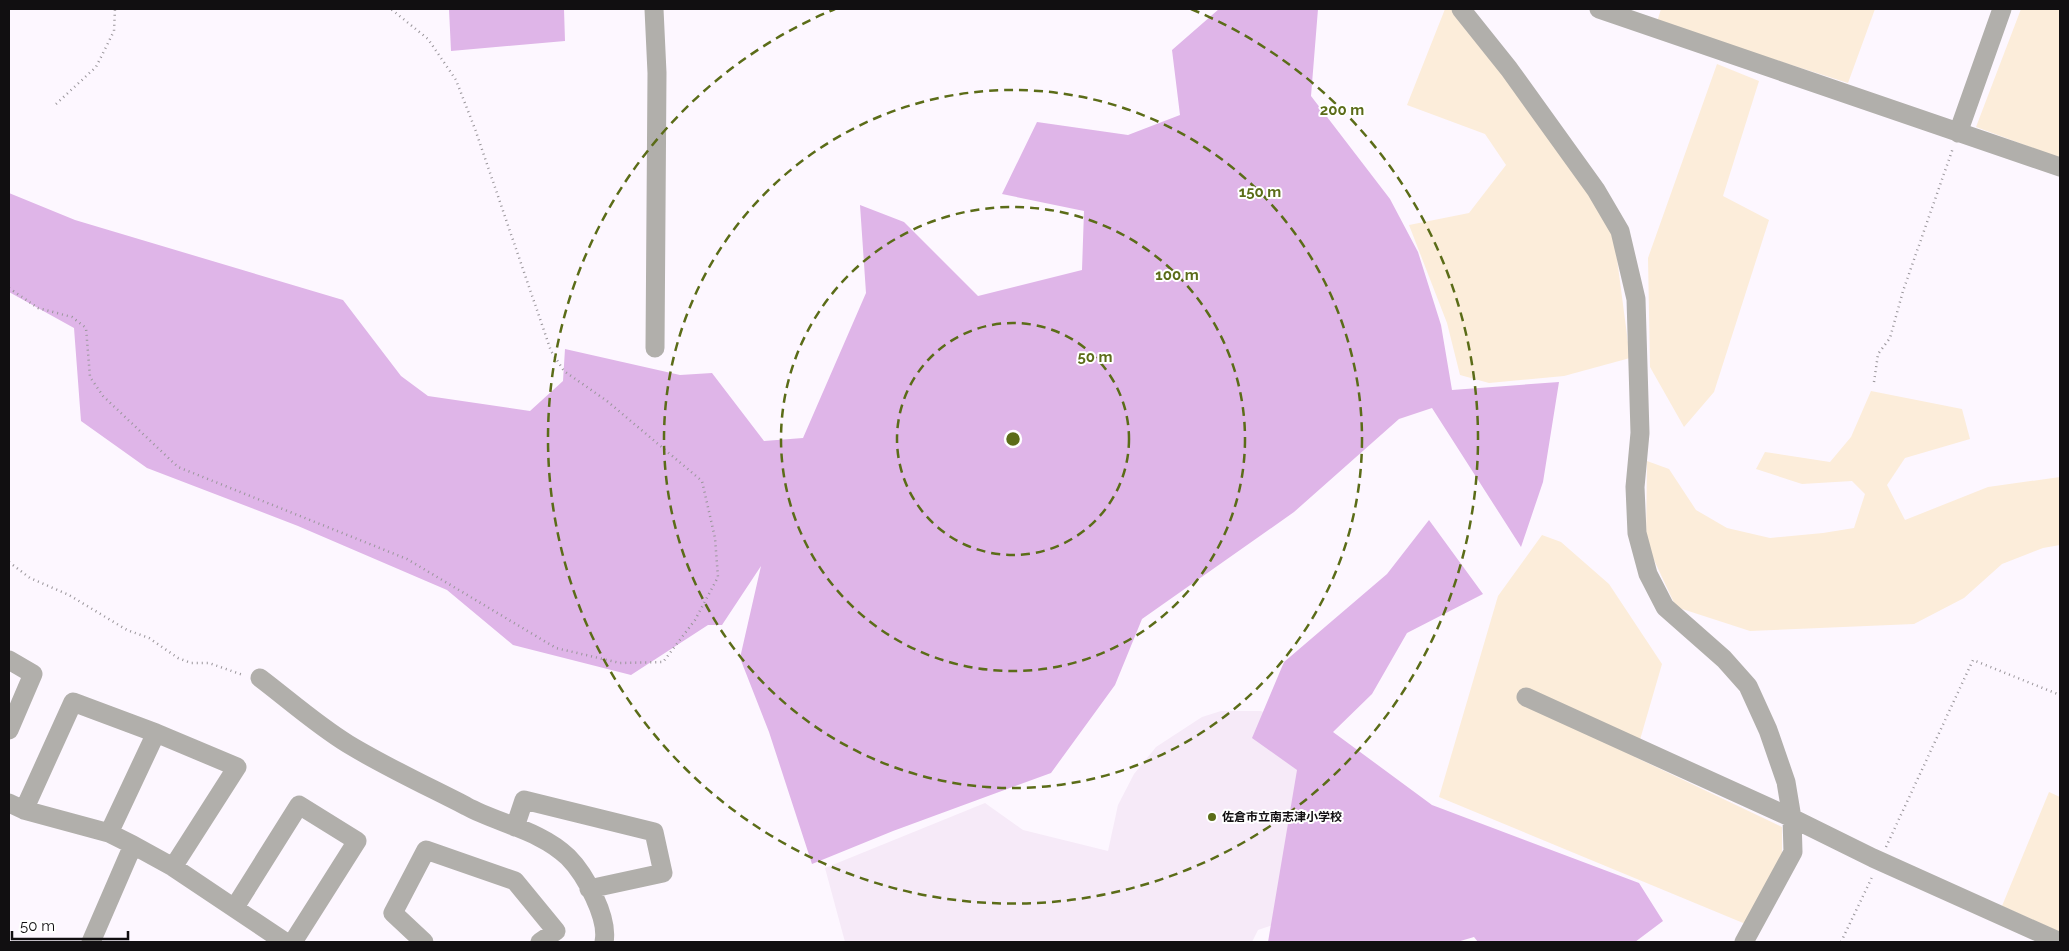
<svg xmlns="http://www.w3.org/2000/svg" width="2069" height="951" viewBox="0 0 2069 951" font-family="Raleway,'Noto Sans JP',sans-serif">
	<style>
		.built { fill: #f6eaf8 }
		.industrial { fill: #fcedda }
		.green { fill: #dfb5e8 }
		.lines { fill: none; stroke-linecap: round; stroke-linejoin: round }
		.path { stroke: #9a969b; stroke-width: 2.5; stroke-dasharray: 1 4; stroke-linecap: butt }
		.minor { stroke: #b1afab; stroke-width: 19 }
		.ring { fill: none; stroke: #5b6c18; stroke-width: 2.5; stroke-dasharray: 9 6 }
		.poi-dot { fill: #5b6c18; stroke: #fff; stroke-width: 2 }
		.labels { text-anchor: middle; stroke-width: 4; stroke-linejoin: round; paint-order: stroke }
		.poi-label { font-size: 12px; font-weight: bold; fill: #110f11; stroke: #fff; text-anchor: start }
		.centre { fill: #5b6c18; stroke: #fff; stroke-width: 2.5 }
		.ring-label { font-size: 15px; text-anchor: middle; font-weight: bold; fill: #5b6c18; stroke: #fff; stroke-width: 4; stroke-linejoin: round; paint-order: stroke }
	</style>
	<rect width="100%" height="100%" fill="#fdf7ff"/>
	<path class="built" d="M1221,711H1261L1294,727L1311,763L1282,922L1258,930L1252,942H845L825,868L985,803L1023,830L1108,851L1118,805L1134,774L1156,747L1202,717Z"/>
	<path class="industrial" d="M1445,9H1456L1613,228L1630,358L1564,376L1489,383L1460,375L1447,323L1409,225L1469,213L1506,165L1485,134L1407,105Z
		M1661,9H1875L1848,83L1657,22Z
		M2021,9H2060V158L1976,127Z
		M1717,64L1759,81L1723,196L1769,220L1714,392L1684,427L1650,367L1648,258Z
		M1871,391L1962,409L1970,439L1905,458L1887,485L1905,520L1988,487L2060,477V545L2043,548L2002,564L1964,598L1914,624L1750,631L1676,607L1646,543L1647,461L1669,469L1696,510L1727,528L1770,538L1823,533L1854,528L1865,494L1852,481L1802,484L1756,469L1765,452L1830,462L1851,437Z
		M1542,535L1561,542L1609,584L1662,664L1635,757L1782,827V858L1748,925L1439,797L1498,596Z
		M2049,792L2060,797V932L2002,906Z"/>
	<path class="green" d="M449,9H564L565,41L451,51Z
		M1219,9H1318L1311,96L1390,199L1418,252L1441,325L1452,390L1559,382L1543,482L1521,547L1432,408L1399,419L1294,512L1142,619L1115,685L1051,773L893,831L812,864L769,732L740,658L761,566L722,625H708L631,675L513,645L447,590L298,526L147,468L81,421L74,328L9,292V193L75,220L343,300L401,376L428,396L530,411L563,381L565,349L680,375L712,373L764,441L803,438L866,293L860,205L904,222L978,296L1082,270L1084,211L1002,194L1037,122L1128,135L1180,115L1172,50Z
		M1429,520L1483,594L1407,633L1372,694L1333,732L1432,805L1639,883L1663,921L1635,942H1478L1474,937L1457,942H1268L1297,770L1252,738L1284,662L1387,574Z"/>
	<g class="lines">
		<path class="path" d="M56,104L96,67L114,31L115,9
			M9,288L38,308L72,317L86,328L90,377L103,396L178,467L407,559L556,648L620,663L663,662L695,620L718,577L715,538L702,481L607,401L564,371L551,351L475,129L456,80L428,39L391,9
			M1874,382L1878,354L1890,338L1903,291L1953,148
			M9,562L30,578L69,595L127,630L149,638L178,658L191,663H209L243,675
			M1886,847L1973,660L2060,695
			M1841,942L1873,875"/>
		<path class="minor" d="M654,9L657,73L655,348
			M1461,9L1509,69L1596,190L1620,231L1636,299L1640,433L1635,487L1637,533L1648,574L1665,607L1724,659L1748,686L1768,730L1786,782L1792,818L1793,852L1744,942
			M1599,9L2060,167
			M1958,133L2002,9
			M9,660L33,674L9,730
			M260,678C289,700 317,725 348,744C386,767 427,786 466,806C499,824 540,830 568,857C585,874 609,918 604,942
			M1526,697L1792,818L1873,858L2060,942
			M9,803L24,810L109,833L133,845L173,867L285,942
			M24,810L73,702L156,733L237,767L173,867
			M515,827L524,800L654,832L663,873L589,889
			M109,833L156,733
			M235,907L299,805L357,841L293,942
			M91,942L133,845
			M424,942L393,913L426,850L515,881L556,931L540,942"/>
	</g>
	<g class="ring">
		<circle cx="1013" cy="439" r="116"/>
		<circle cx="1013" cy="439" r="232"/>
		<circle cx="1013" cy="439" r="349"/>
		<path d="M1191 9A465 465 0 1 1 835 9"/>
	</g>
	<circle class="poi-dot" cx="1212" cy="817" r="5"/>
	<g class="labels">
		<g class="poi-label">
			<text x="1222" y="821">佐倉市立南志津小学校</text>
		</g>
	</g>
	<circle cx="1013" cy="439" r="8" class="centre"/>
	<g class="ring-label">
		<text x="1342" y="115">200 m</text>
		<text x="1260" y="197">150 m</text>
		<text x="1177" y="280">100 m</text>
		<text x="1095" y="362">50 m</text>
	</g>
	<rect width="2069" height="951" fill="none" stroke="#110f11" stroke-width="20"/>
	<path d="M12 931v8h116v-8" fill="none" stroke="#110f11" stroke-width="2.5"/>
	<text x="20" y="931" font-size="15" fill="#110f11" stroke="#ffffff" stroke-width="4" paint-order="stroke">50 m</text>
</svg>
